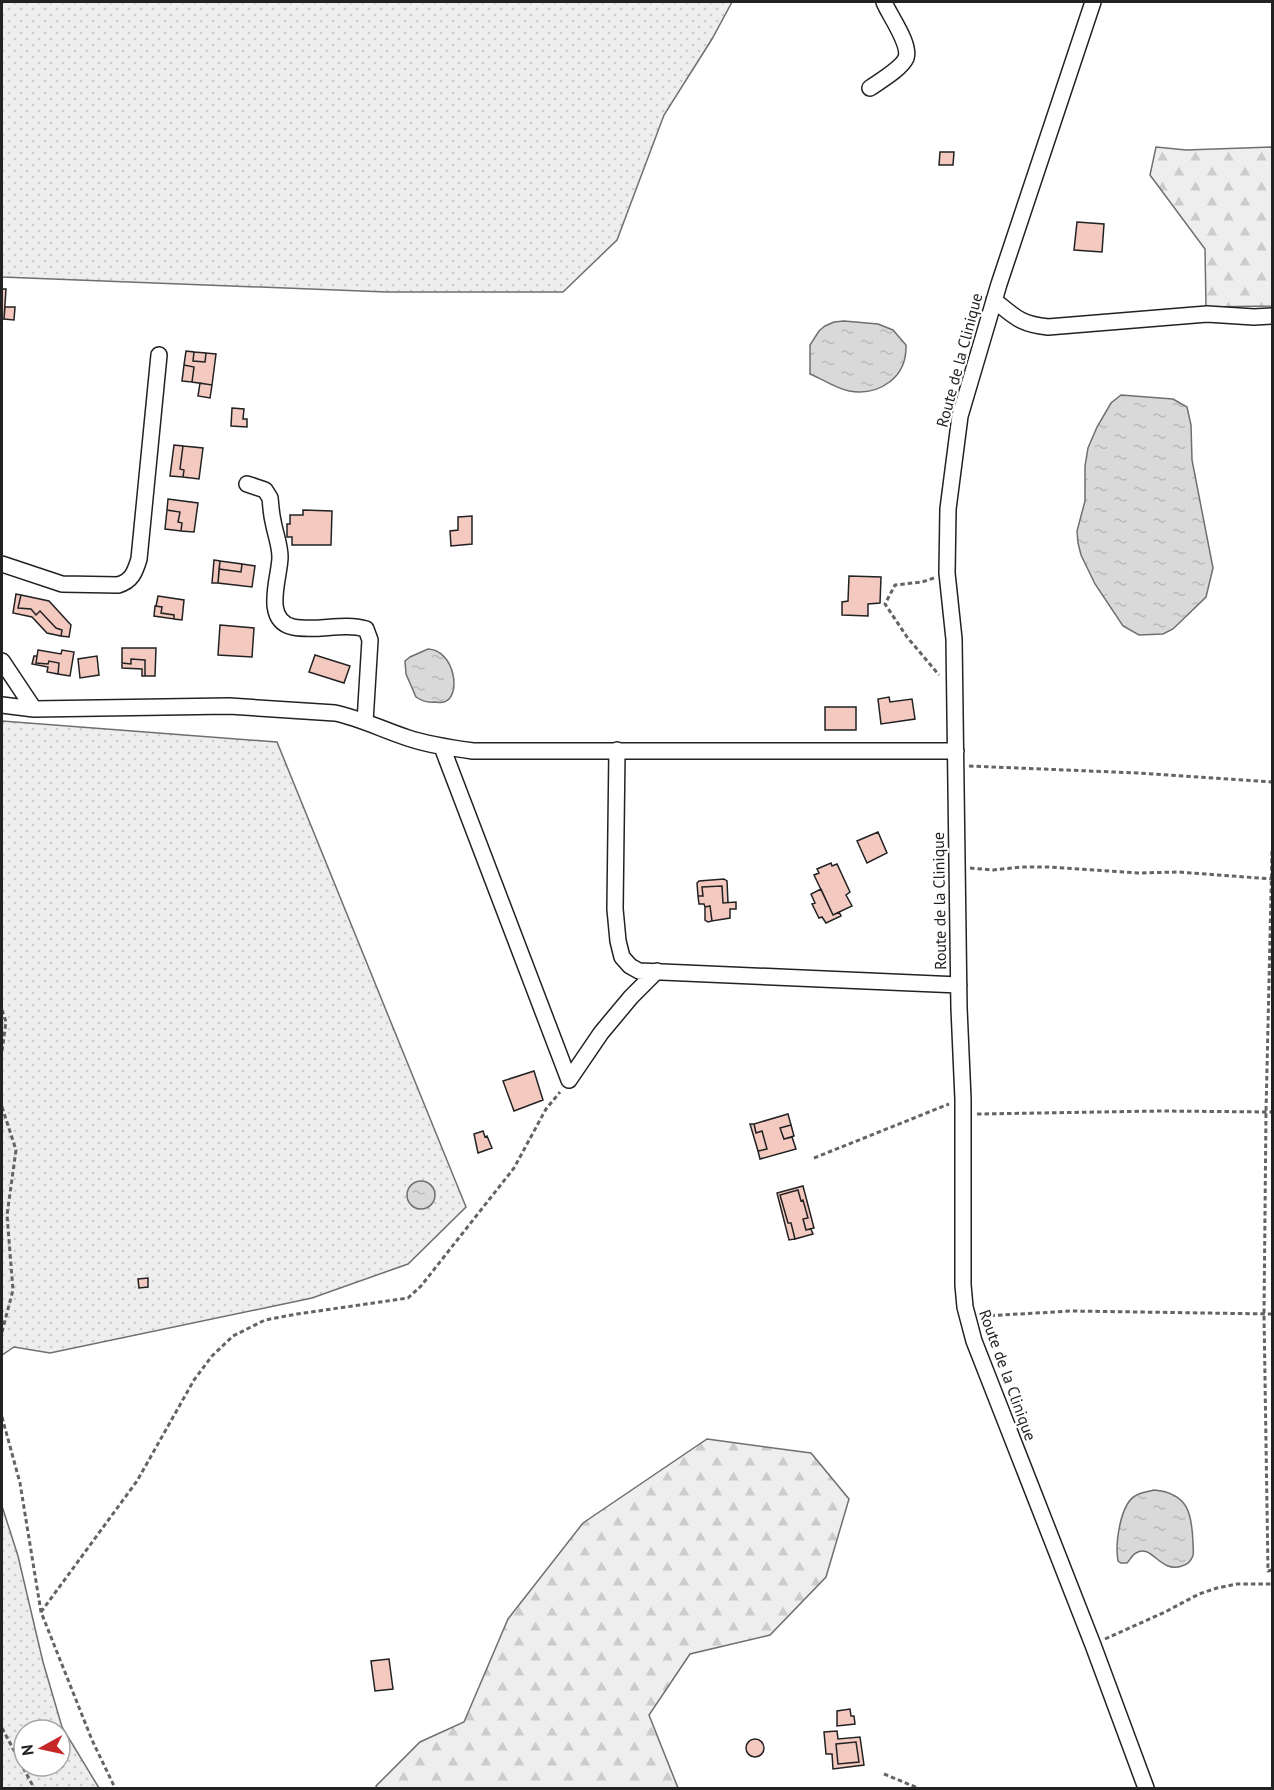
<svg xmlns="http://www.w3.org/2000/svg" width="1274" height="1790" viewBox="0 0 1274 1790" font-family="'PT Sans',sans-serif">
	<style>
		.grass { fill: url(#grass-dots); stroke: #6f6f6f; stroke-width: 1.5; fill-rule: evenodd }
		.forest { fill: url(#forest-firs); stroke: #6f6f6f; stroke-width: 1.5 }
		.water { fill: url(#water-ripples); stroke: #6f6f6f; stroke-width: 1.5 }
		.building { fill: #f3c9c0; stroke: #222; stroke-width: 1.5; fill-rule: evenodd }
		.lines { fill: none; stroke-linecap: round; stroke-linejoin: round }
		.minor-casing { stroke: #222; stroke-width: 18 }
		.path { stroke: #646464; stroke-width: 3; stroke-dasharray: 4.5 3; stroke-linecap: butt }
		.minor { stroke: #fff; stroke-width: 15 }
		.labels { text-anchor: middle; stroke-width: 4.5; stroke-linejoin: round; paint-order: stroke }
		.street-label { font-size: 16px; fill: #222; stroke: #fff }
	</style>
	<defs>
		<pattern id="grass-dots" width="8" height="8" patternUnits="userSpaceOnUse" patternTransform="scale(1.5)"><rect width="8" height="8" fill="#eee"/><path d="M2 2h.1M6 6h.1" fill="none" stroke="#ccc" stroke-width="1.8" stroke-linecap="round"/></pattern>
		<pattern id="forest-firs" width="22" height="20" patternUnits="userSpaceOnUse" patternTransform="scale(1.5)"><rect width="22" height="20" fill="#eee"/><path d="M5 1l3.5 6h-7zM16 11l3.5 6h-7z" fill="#ccc"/></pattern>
		<pattern id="water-ripples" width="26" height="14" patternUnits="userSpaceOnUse" patternTransform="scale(1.5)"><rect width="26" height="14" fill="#d9d9d9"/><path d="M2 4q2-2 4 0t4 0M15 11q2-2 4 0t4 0" fill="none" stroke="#bababa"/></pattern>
	</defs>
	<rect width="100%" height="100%" fill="#fff"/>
	<path class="grass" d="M2,2H732L712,39L664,115L617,240L563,292H386L2,277Z
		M2,721L277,742L466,1207L408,1264L312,1298L50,1353L14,1347L2,1355Z
		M2,1506L18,1556L43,1662L62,1727L99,1788H2ZM24,1730H60V1766H24Z"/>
	<path class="forest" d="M1156,147L1186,150L1272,147V306L1206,307L1205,249L1150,175Z
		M707,1439L811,1453L849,1499L826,1577L770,1635L690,1654L649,1715L678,1788H377L376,1786L420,1742L464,1722L508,1619L583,1523Z"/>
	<path class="water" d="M844,321L878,324L893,330L906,345C907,378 879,396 849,391C834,388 823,379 810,374V345L819,331L825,326L834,322Z
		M1121,395L1173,399L1187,407L1191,425L1192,460L1213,568L1206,597L1173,629L1163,634L1139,635L1123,626L1095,584L1081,555L1078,543L1077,531L1085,501V466L1088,448L1097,427L1111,403Z
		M428,649C455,650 462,697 444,702C440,703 437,702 434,702C427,703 422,701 416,697L406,674L405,661L410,657Z
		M407 1195a14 14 0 1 1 28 0a14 14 0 1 1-28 0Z
		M1154,1490C1189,1493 1192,1515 1193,1543C1193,1550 1195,1555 1190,1561C1187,1565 1186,1564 1182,1566C1160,1574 1152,1543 1136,1553C1132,1555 1130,1560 1127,1563H1121L1118,1561C1115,1544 1120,1505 1135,1496C1141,1492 1148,1492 1154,1490Z"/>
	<path class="building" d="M940,152H954L953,165H939Z
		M1077,222L1104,224L1102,252L1074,250Z
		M2,289H6L4,319H2Z
		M5,307H15L14,320L4,319Z
		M186,351L194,352L193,361L205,362L206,353L216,354L212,385L192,382L194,367L184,365Z
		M194,352L206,353L205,362L193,361Z
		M184,365L194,367L192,382L182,381Z
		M200,383L212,385L210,398L198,396Z
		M232,408L244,409L243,419H247V427L231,426Z
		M174,445L183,446L180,469L184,470L183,477L170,476Z
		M183,446L203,448L199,479L183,477L184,470L180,469Z
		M168,499L198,503L194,532L181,531L182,523L178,522L180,512L167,510Z
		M167,510L180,512L178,522L182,523L181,531L165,529Z
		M303,510L332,511L331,545H292V537H287V524H290V515H303Z
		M472,516V544L451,546L450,531L458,530V517Z
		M214,560L220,561L218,583H212Z
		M220,561L242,564L241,572L219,569Z
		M242,564L255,566L252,587L218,583L219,569L241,572Z
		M849,576L881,577L880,603L868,604V616L842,615V602L848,601Z
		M16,594L21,595L18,608L31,609L36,615L40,611L56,628L62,630L61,636L47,633L32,617L13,613Z
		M21,595L49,601L71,625L69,637L61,636L62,630L56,628L40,611L36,615L31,609L18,608Z
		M158,596L184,600L182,620L174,619V615L161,613L162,607L156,606Z
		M155,606L162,607L161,613L174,615V619L154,616Z
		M220,625L254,628L252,657L218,655Z
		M122,648H156L155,676H145V660L131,659V664L122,663Z
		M38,650L61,654L62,650L74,652L70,676L58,674L59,663L49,661L48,664L36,663Z
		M315,655L350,666L344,683L309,672Z
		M34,656H37L36,663L48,664L49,661L59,663L58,674L47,672L48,667L32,664Z
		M97,656L99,675L80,678L78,659Z
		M131,659L145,660V676H142V669L122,668V663L131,664Z
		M889,697L890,702L912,699L915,719L881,724L878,699Z
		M825,707H856V730H825Z
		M878,832L887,853L867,863L857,841Z
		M831,863L832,866L837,864L850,892L846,895L852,906L833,915L814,875L819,873L817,869Z
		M724,879L727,881L728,903H723L722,886L702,887L703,896H698L697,883L699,881Z
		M722,886L723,903L736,902V909H730V918L712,921L710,906L705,907L704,904H699L698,896H703L702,887Z
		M821,889L833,915L839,912L841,916L826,923L822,917L819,918L812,904L815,903L811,894Z
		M710,906L712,921L708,922L705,920V907Z
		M534,1071L543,1100L514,1111L503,1081Z
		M788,1114L791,1125L780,1128L784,1139L792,1137L796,1149L760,1159L758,1151L767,1149L762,1131L756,1133L754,1124Z
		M750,1124H754L756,1133L762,1131L767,1149L758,1151Z
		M791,1125L794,1136L784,1139L780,1128Z
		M483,1131L485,1137L487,1136L492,1148L478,1153L474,1134Z
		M803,1186L814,1228L806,1230L803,1219L808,1218L803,1200L801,1201L798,1190L780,1195L788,1223H791L795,1239L789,1240L777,1193Z
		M798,1190L801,1201L803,1200L808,1218L803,1219L806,1230L811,1229L813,1234L795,1239L791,1223H788L780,1195Z
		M148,1278V1287L139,1288L138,1279Z
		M389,1659L393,1689L375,1691L371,1661Z
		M850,1709L851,1716H854L855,1724L837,1726V1711Z
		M837,1731L838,1739L860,1737L864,1765L833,1769L832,1754H826L824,1732ZM856,1742L859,1762L838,1764L836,1744Z
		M746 1748a9 9 0 1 1 18 0a9 9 0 1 1-18 0Z
		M856,1742L859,1762L838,1764L836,1744Z"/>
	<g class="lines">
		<g class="minor-casing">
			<path id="minor" d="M1093,2L999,284L960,416L948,509L947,573L954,639L959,1008L963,1099V1285L965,1307L974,1341L1093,1645L1146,1788
				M870,88C880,81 902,68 906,58C911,44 889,15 884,2
				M994,300C1015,317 1020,324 1048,327L1207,314L1254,317L1272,316
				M247,484L265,490L270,498C271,506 271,513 273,521C275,533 280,545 280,557C280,577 262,620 293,627C317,632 343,622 366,629L370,640L365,722
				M2,564L62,584L118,585C132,581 135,572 139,559L159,355
				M2,661L34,709
				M2,705L34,709L229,706L335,713C360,718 383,730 408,738C429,745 451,748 473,751H956
				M442,747L569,1080
				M617,750L615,909L618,941L622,957L630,966L639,971L959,985
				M569,1080L601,1033L631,997L657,971"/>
		</g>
		<path class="path" d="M934,578L922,582L895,585L885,604L907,637L939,675
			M969,766L1137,773L1272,782
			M1272,851L1266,1112L1264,1314L1268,1571L1272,1570
			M970,868L993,870L1021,867H1050L1138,873L1178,872L1272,879
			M2,1010L6,1022L2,1051
			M2,1107L16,1150L7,1215L13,1290L2,1332
			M977,1114L1162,1111L1272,1112
			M814,1158L949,1104
			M983,1316L1072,1311L1272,1314
			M2,1417L20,1483L41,1612L92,1740L115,1788
			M41,1612L137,1481L194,1380L212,1356L233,1336L265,1320L297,1314L408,1298L421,1286L514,1168L546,1109L560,1092
			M1105,1639L1165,1612L1199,1594L1217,1588L1237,1584H1272
			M2,1728L34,1788
			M884,1774L918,1788"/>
		<use href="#minor" class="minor"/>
	</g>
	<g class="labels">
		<g class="street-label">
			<text transform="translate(959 360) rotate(-75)" y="6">Route de la Clinique</text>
			<text transform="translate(939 901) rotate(-91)" y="6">Route de la Clinique</text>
			<text transform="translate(1008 1375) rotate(70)" y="6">Route de la Clinique</text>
		</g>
	</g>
	<rect width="1274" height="1790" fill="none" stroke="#222222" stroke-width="6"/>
	<g transform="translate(42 1748) rotate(262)"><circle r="28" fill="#ffffff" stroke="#a7a7a7" stroke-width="1.5"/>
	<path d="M0-4.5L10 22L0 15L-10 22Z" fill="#c62828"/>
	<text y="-9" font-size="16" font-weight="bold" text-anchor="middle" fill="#222222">N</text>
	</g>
</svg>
